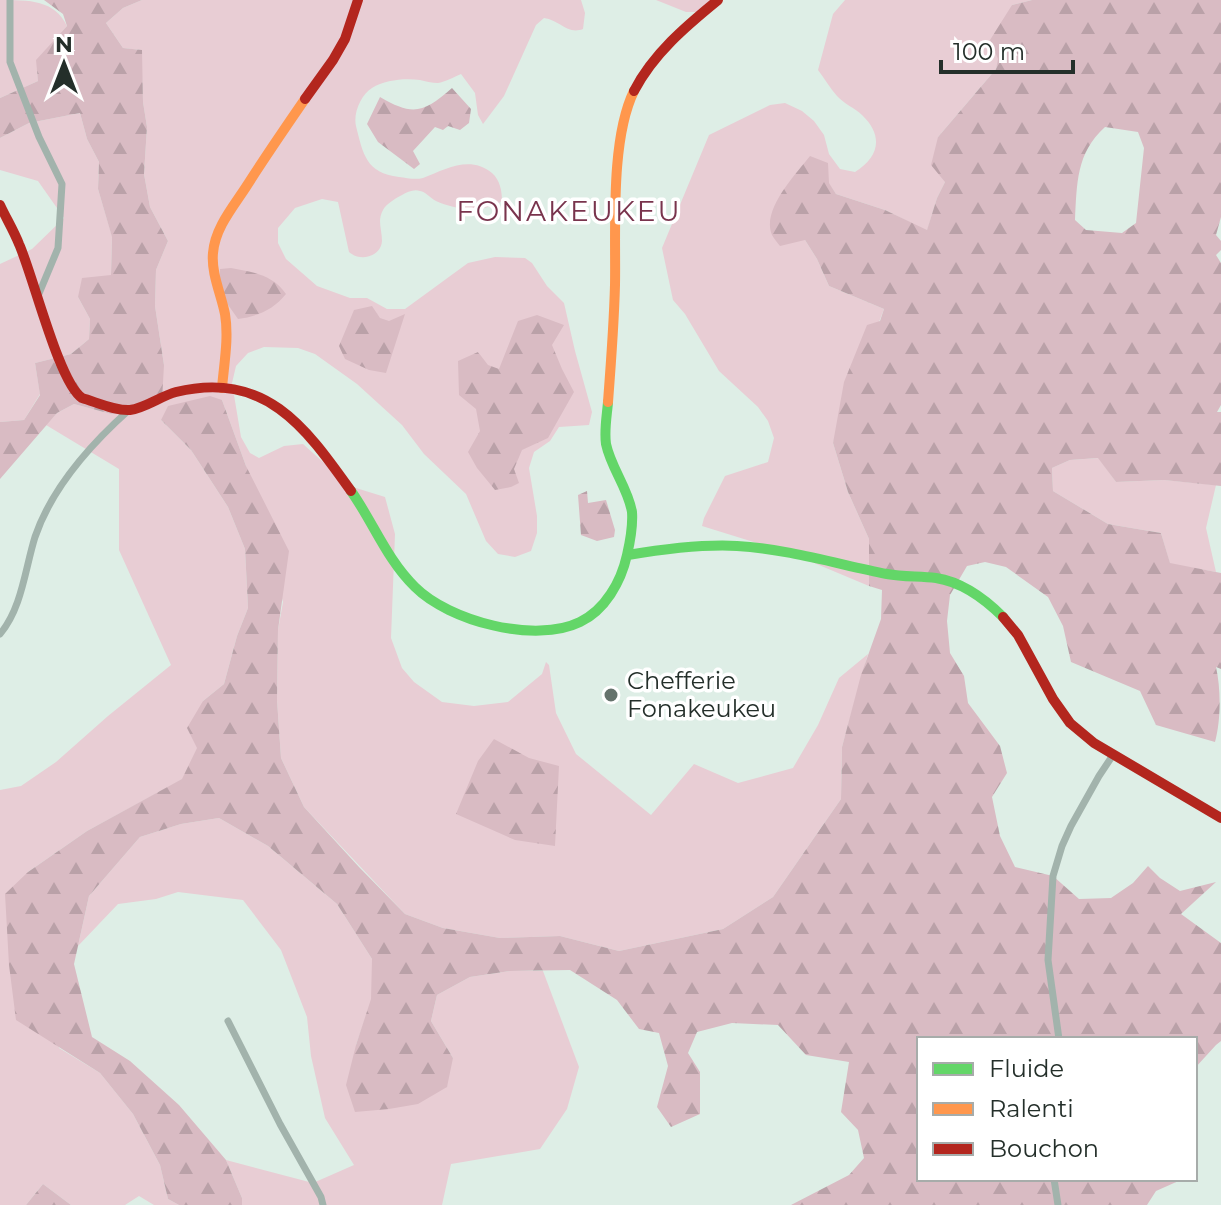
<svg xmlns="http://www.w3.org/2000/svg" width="1221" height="1205" viewBox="0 0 1221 1205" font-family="Montserrat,sans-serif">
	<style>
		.green { fill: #e8cdd4 }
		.forest { fill: url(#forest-firs); fill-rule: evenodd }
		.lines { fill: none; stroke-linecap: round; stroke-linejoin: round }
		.street { stroke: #a2b3ac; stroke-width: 7 }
		.fast { stroke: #63d668; stroke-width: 10 }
		.slow { stroke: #ff974d; stroke-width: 10 }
		.jam { stroke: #b3261e; stroke-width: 10 }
		.poi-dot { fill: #65726c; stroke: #fff; stroke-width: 3 }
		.labels { text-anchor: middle; stroke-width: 7; stroke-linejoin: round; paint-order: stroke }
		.poi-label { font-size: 24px; fill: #242f2a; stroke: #fff; text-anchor: start }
		.quarter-label { font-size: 28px; letter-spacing: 2px; fill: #79344d; stroke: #fff }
	</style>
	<defs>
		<pattern id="forest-firs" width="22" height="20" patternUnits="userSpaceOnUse" patternTransform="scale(2)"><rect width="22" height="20" fill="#d9bbc3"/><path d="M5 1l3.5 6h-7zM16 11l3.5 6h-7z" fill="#baa1a8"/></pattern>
	</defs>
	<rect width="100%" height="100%" fill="#deeee6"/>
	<path class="green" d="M0,0C29,0 55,0 67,26L37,60L38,81L0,98Z
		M142,0H581L585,13L583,29C567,35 560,20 544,18L536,25L504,96L483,124L478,115L475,93L461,74C454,77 445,82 438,83C432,83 425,81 420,80C404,78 385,80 372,88C361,95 353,113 356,126C363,154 366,173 399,177C407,178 415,180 423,178C446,169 470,155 492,173C500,180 502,191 502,201C484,213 455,210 436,201C430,198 426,192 420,191C414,189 407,192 402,195C396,198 386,204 383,210C377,221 382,229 382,241C381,257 360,262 349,252L338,202L322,199L295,208L278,228V243L286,259L317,286L350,298H367L387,309H405L468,263L495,257L525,258L532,263L547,286L564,303L575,351L592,412L589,425L559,427L550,441L534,452L529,468L537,516V533L531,551L515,557L498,554L486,541L466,494L424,454L402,425L357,384L315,354L298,348L264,347L248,353L236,366L232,383L241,437L250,453L259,458L284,446L303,444L344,481L356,488L385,497L395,534L391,638L402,668L414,682L442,702L474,706L508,702L542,674L546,662L549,665L556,713L576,754L651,815L694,764L738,783L793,768L818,725L839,678L868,654L842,747L841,799L773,897L723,929L619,951L560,936L500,938L443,928L405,914L304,807L281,758L277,700L278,630L283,602L246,466L222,400L161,420L191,450L228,507L245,549L248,608L237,636L224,684L203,701L198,747L183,779L87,831L28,872L59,1048L100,1073L133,1114L160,1165L168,1199L179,1205H154L139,1196L125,1205H71L43,1184L26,1205H0V790L21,786L56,762L108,716L171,665L119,550V469L46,425L57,413L74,404L111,414L164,365L155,306L156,270L168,241L150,207L144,174L147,127L143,102L141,50L123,48L106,23L123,8Z
		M656,0H719L696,12H686Z
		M845,0H1032L1012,5L996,69L938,137L945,182L937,198L927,231L885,210L836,194L829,184L805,240L817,259L829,286L884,309L833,443L848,492L869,539V586L795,555L702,526L704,518L725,476L768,462L774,438L768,421L758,407L719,371L685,314L673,300L662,248L709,135L770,105L785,103L802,111L814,121L824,135L829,154L840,169L855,172C879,157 884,136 862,115C855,108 844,104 837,96C830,88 824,78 818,70L833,14Z
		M80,113L87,139L99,162L98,189L112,236L111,276L78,297L90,319L89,339L71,354L35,363L40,394L24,420L0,422V264L32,249L64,218L38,181L0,170V138L29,123Z
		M1099,458L1116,482L1164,480L1216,485L1206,528L1216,572L1170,564L1161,533L1108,524L1053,491L1052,468L1070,460Z
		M219,818L268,846L337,904L372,959V999L356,1045L453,1058L431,1021L437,995L470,977L510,971H543L579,1067L567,1109L540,1149L451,1164L442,1205H242V1198L226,1160L313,1183L354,1165L325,1118L311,1056L307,1017L281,950L243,900L178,892L156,899L118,904L78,946L89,896L140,837L181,824Z"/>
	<path class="forest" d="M44,0H142L123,8L106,23L123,48L142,50L143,102L147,127L144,174L150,207L168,241L156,270L155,306L164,365L162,400L134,414H111L74,404L57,413L0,479V422L24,420L40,395L35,363L71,354L89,339L90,319L78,297L82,278L111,275L112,237L98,189L99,162L87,139L80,113L29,123L0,138V98L38,81L36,60L67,26L63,14Z
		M1032,0H1221V217L1216,235L1221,241V250L1216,255L1221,263V405L1217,412H1221V486L1164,480L1116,482L1098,458L1070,460L1052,468L1053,491L1108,524L1161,533L1170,563L1221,573V669L1216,667C1221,689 1221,720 1215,742L1156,725L1140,691L1071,662L1063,626L1048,597L1006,567L985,562L967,566L950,595L947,621L950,653L964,676L968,703L1000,746L1007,773L992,797L1000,836L1015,867L1053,876L1079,899L1111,898L1133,883L1148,866L1160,878L1180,891L1216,882L1181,914L1221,943V1041L1216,1045L1195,1068V1039H919V1179H1183L1156,1191L1147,1205H791L849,1175L864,1158L858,1130L841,1112L849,1062L806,1055L778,1025L732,1023L697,1032L688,1053L700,1072V1114L671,1127L657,1107L668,1066L659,1033L639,1029L617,1000L570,970L510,971L470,977L437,995L431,1021L453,1058L447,1087L418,1104L389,1109L355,1112L346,1085L356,1045L371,999L372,959L337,904L268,846L219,818L181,824L140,837L89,896L74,964L92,1037L130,1061L179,1105L226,1160L242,1198V1205H179L168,1199L160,1165L133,1114L100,1073L16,1020L9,965L5,894L28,872L87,831L182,779L197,748L187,728L203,701L224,684L237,636L248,608L245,549L228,507L191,450L161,420L168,406L210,396L222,400L246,466L289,551L278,630L277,700L281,758L304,807L359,867L405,914L443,928L500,938L560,936L619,951L723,929L773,897L841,799L842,747L861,675L881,619L882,590L869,586V539L848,492L833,443L844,382L867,325L880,321L884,309L829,286L817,259L805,240L780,246C777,242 774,239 772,235C761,210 796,174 810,156L828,163L829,183L836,194L885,210L927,230L937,198L945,182L931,165L938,137L996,69L998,59L990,40L1012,5ZM1105,127L1138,132L1144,148L1136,223L1122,233L1086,230L1075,220C1077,184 1076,153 1105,127Z
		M452,88L471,109L469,123L460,130L448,126L443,130L435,127L413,151L420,164L414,169L378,142L367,124L380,97C414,117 424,112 452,88Z
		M231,268C253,272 273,275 286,294C273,310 258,316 238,319L219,292L220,269Z
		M372,306L380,318L389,321L405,314L386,373L369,370L345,359L339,346L354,310Z
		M537,315L564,325L552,345L562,369L574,392L548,438L522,450L514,469L519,483L511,487L495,490L477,468L468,452L480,431L476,409L459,395L458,361L478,352L488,365L499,369L518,321Z
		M587,491L588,503L606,500L615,530L614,537L597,541L581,535L578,495Z
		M494,739L529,758L559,766L555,846L515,840L456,814L478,761Z
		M43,1184L71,1205H26Z"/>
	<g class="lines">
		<path class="street" d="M10,0V62L39,137L62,184L58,248L38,296
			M0,634C22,608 25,569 35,537C52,487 91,444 129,410
			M228,1021L280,1124L321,1197L323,1205
			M1059,1039L1048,960L1053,876L1062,846L1071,826L1099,776L1113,755
			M1054,1179L1058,1205"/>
		<path class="fast" d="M351,491C373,522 387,560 415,587C449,621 535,644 580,622C605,610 621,582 627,555C630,542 633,526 632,512C628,488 611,468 606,444C604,430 607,415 608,402
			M628,555C664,549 701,544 737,546C788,549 837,564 887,574C903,577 919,576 936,578C962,582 985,599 1003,617"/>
		<path class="slow" d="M222,388C224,364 229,338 225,314C221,294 211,273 213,253C215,228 233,207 246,187C265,157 285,128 305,99
			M608,402C611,363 614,324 615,285C616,231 610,140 634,91"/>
		<path class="jam" d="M634,91C653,54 686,26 718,0
			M305,99L333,60L345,39L358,0
			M0,205C6,218 14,231 19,244C33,275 59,383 82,398C96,402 115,411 130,410C145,408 161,396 176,392C266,370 306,428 351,491
			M1003,617L1018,635L1053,699L1070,723L1094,743L1221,818"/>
	</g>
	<circle class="poi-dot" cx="611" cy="695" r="8"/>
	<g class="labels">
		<g class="poi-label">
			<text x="627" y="689">Chefferie<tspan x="627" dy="28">Fonakeukeu</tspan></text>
		</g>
		<g class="quarter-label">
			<text x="569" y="221">FONAKEUKEU</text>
		</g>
	</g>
	<rect x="917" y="1037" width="280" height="144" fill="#ffffff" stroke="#a7acaa" stroke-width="2"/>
	<rect x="933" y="1063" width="40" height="12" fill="#63d668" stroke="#a7acaa" stroke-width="2"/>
	<text x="989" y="1077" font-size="24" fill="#242f2a">Fluide</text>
	<rect x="933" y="1103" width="40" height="12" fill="#ff974d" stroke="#a7acaa" stroke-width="2"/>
	<text x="989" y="1117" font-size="24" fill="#242f2a">Ralenti</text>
	<rect x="933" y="1143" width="40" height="12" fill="#b3261e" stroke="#a7acaa" stroke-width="2"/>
	<text x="989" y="1157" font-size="24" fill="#242f2a">Bouchon</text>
	<g transform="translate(64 64)" stroke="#ffffff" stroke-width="6" paint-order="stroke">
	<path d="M0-6L14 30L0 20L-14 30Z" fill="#242f2a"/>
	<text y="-12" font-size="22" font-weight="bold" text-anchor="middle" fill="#242f2a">N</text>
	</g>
	<path d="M941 60v12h132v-12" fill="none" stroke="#242f2a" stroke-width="4"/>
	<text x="953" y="60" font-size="24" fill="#242f2a" stroke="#ffffff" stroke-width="6" paint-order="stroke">100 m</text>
</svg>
